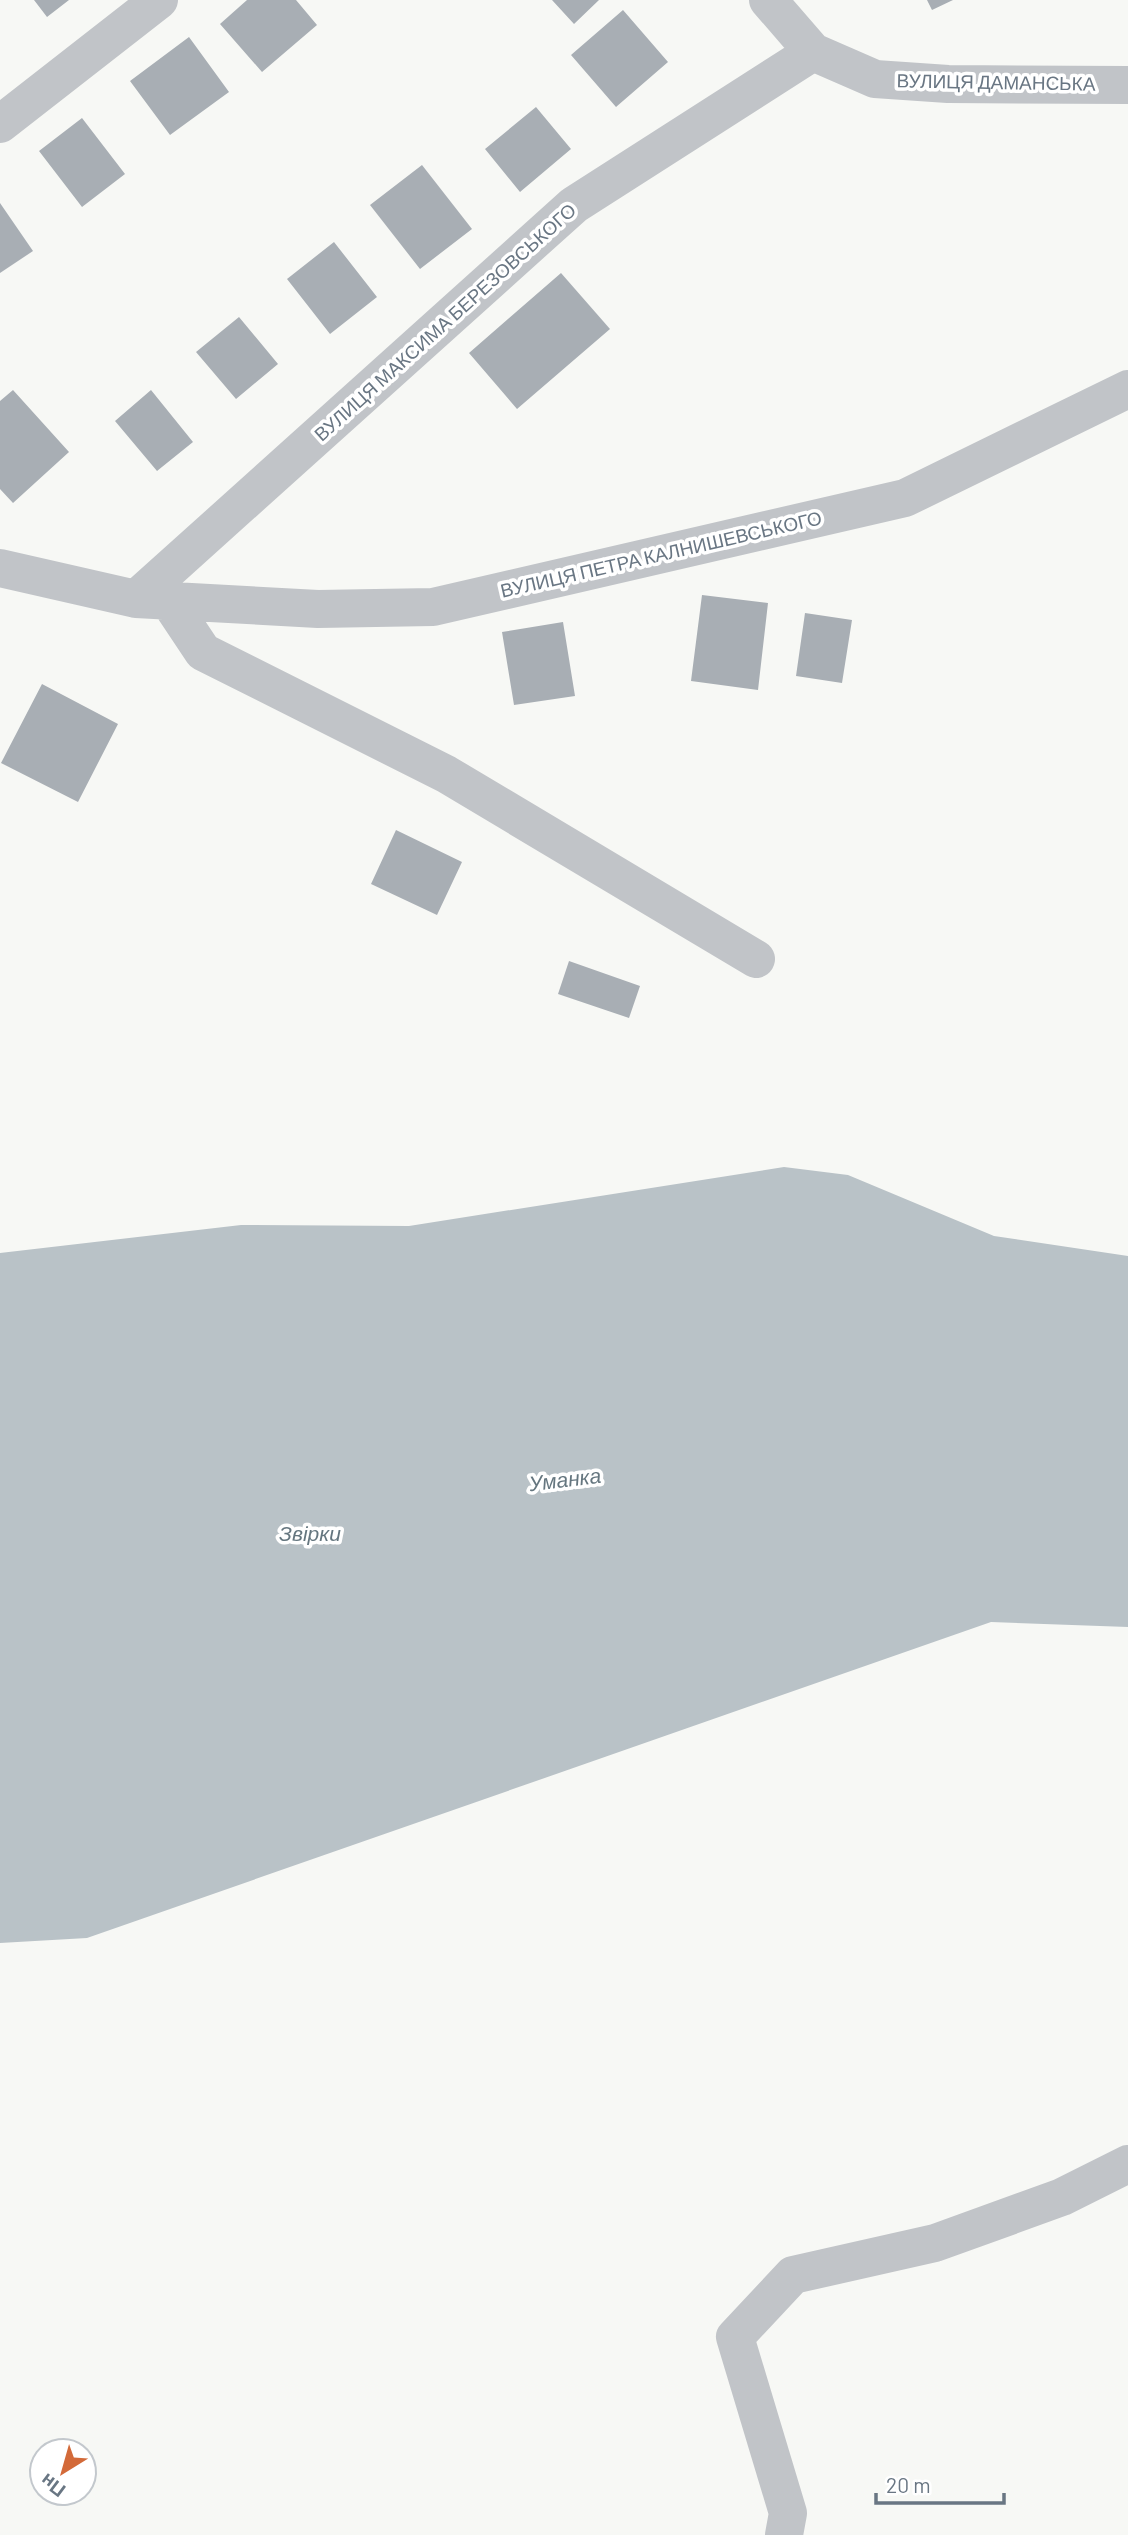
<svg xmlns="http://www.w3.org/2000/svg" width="1128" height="2535" viewBox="0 0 1128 2535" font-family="Barlow,sans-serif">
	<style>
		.water { fill: #b9c2c7 }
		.building { fill: #a8aeb4 }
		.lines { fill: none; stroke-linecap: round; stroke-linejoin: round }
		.minor { stroke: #c1c4c8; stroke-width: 38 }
		.labels { text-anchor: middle; stroke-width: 7; stroke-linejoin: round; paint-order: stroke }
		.street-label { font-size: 19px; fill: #697683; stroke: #fff }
		.water-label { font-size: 21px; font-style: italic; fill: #65767f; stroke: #fff }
	</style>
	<rect width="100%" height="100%" fill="#f7f8f5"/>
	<path class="water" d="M784,1167L848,1175L994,1236L1128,1256V1627L991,1622L87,1938L0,1943V1253L241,1225L409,1226Z"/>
	<path class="building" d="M34,0H69L47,17Z
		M247,0H296L317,25L262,72L220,24Z
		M552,0H599L574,24Z
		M927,0H953L932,10Z
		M623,10L668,62L616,107L571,55Z
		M189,37L229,92L170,135L130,81Z
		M536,107L571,149L520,192L485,149Z
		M82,118L125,174L82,207L39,151Z
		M422,165L472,229L420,269L370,205Z
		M0,203L33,251L0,273Z
		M334,242L377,297L330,334L287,279Z
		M561,273L610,329L517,409L469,353Z
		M239,317L278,364L236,399L196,352Z
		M13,390L69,452L13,503L0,489V401Z
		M151,390L193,442L157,471L115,421Z
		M702,595L768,603L758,690L691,681Z
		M805,613L852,620L842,683L796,676Z
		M563,622L575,696L514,705L502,632Z
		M42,684L118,724L78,802L1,763Z
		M396,830L462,862L437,915L371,884Z
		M569,961L640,986L629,1018L558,994Z"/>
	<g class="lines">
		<path class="minor" d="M768,0L813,52L875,79L948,84L1128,85
			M0,124L159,0
			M0,568L136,599L318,609L433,607L905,498L1128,389
			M136,599L574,205L813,52
			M169,601L203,652L446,774L756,959
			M784,2535L788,2513L735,2337L793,2275L935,2243L1062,2197L1128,2164"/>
	</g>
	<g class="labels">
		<g class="street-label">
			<text transform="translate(996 82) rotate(1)" y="7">ВУЛИЦЯ ДАМАНСЬКА</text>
			<text transform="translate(445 322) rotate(-42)" y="7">ВУЛИЦЯ МАКСИМА БЕРЕЗОВСЬКОГО</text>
			<text transform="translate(661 554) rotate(-13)" y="7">ВУЛИЦЯ ПЕТРА КАЛНИШЕВСЬКОГО</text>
		</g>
		<g class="water-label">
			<text transform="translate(565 1480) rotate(-7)" y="7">Уманка</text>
			<text x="310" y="1541">Звірки</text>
		</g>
	</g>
	<g transform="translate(63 2472) rotate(217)"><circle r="33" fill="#ffffff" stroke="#c3c8cd" stroke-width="2"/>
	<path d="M0-5L12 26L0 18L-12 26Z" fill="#d36a39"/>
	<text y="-10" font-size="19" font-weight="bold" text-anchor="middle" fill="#697683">Пн</text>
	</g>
	<path d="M876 2493v10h128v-10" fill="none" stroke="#697683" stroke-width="3.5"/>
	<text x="886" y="2493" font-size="21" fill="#697683" stroke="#ffffff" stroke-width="5" paint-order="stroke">20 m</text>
</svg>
